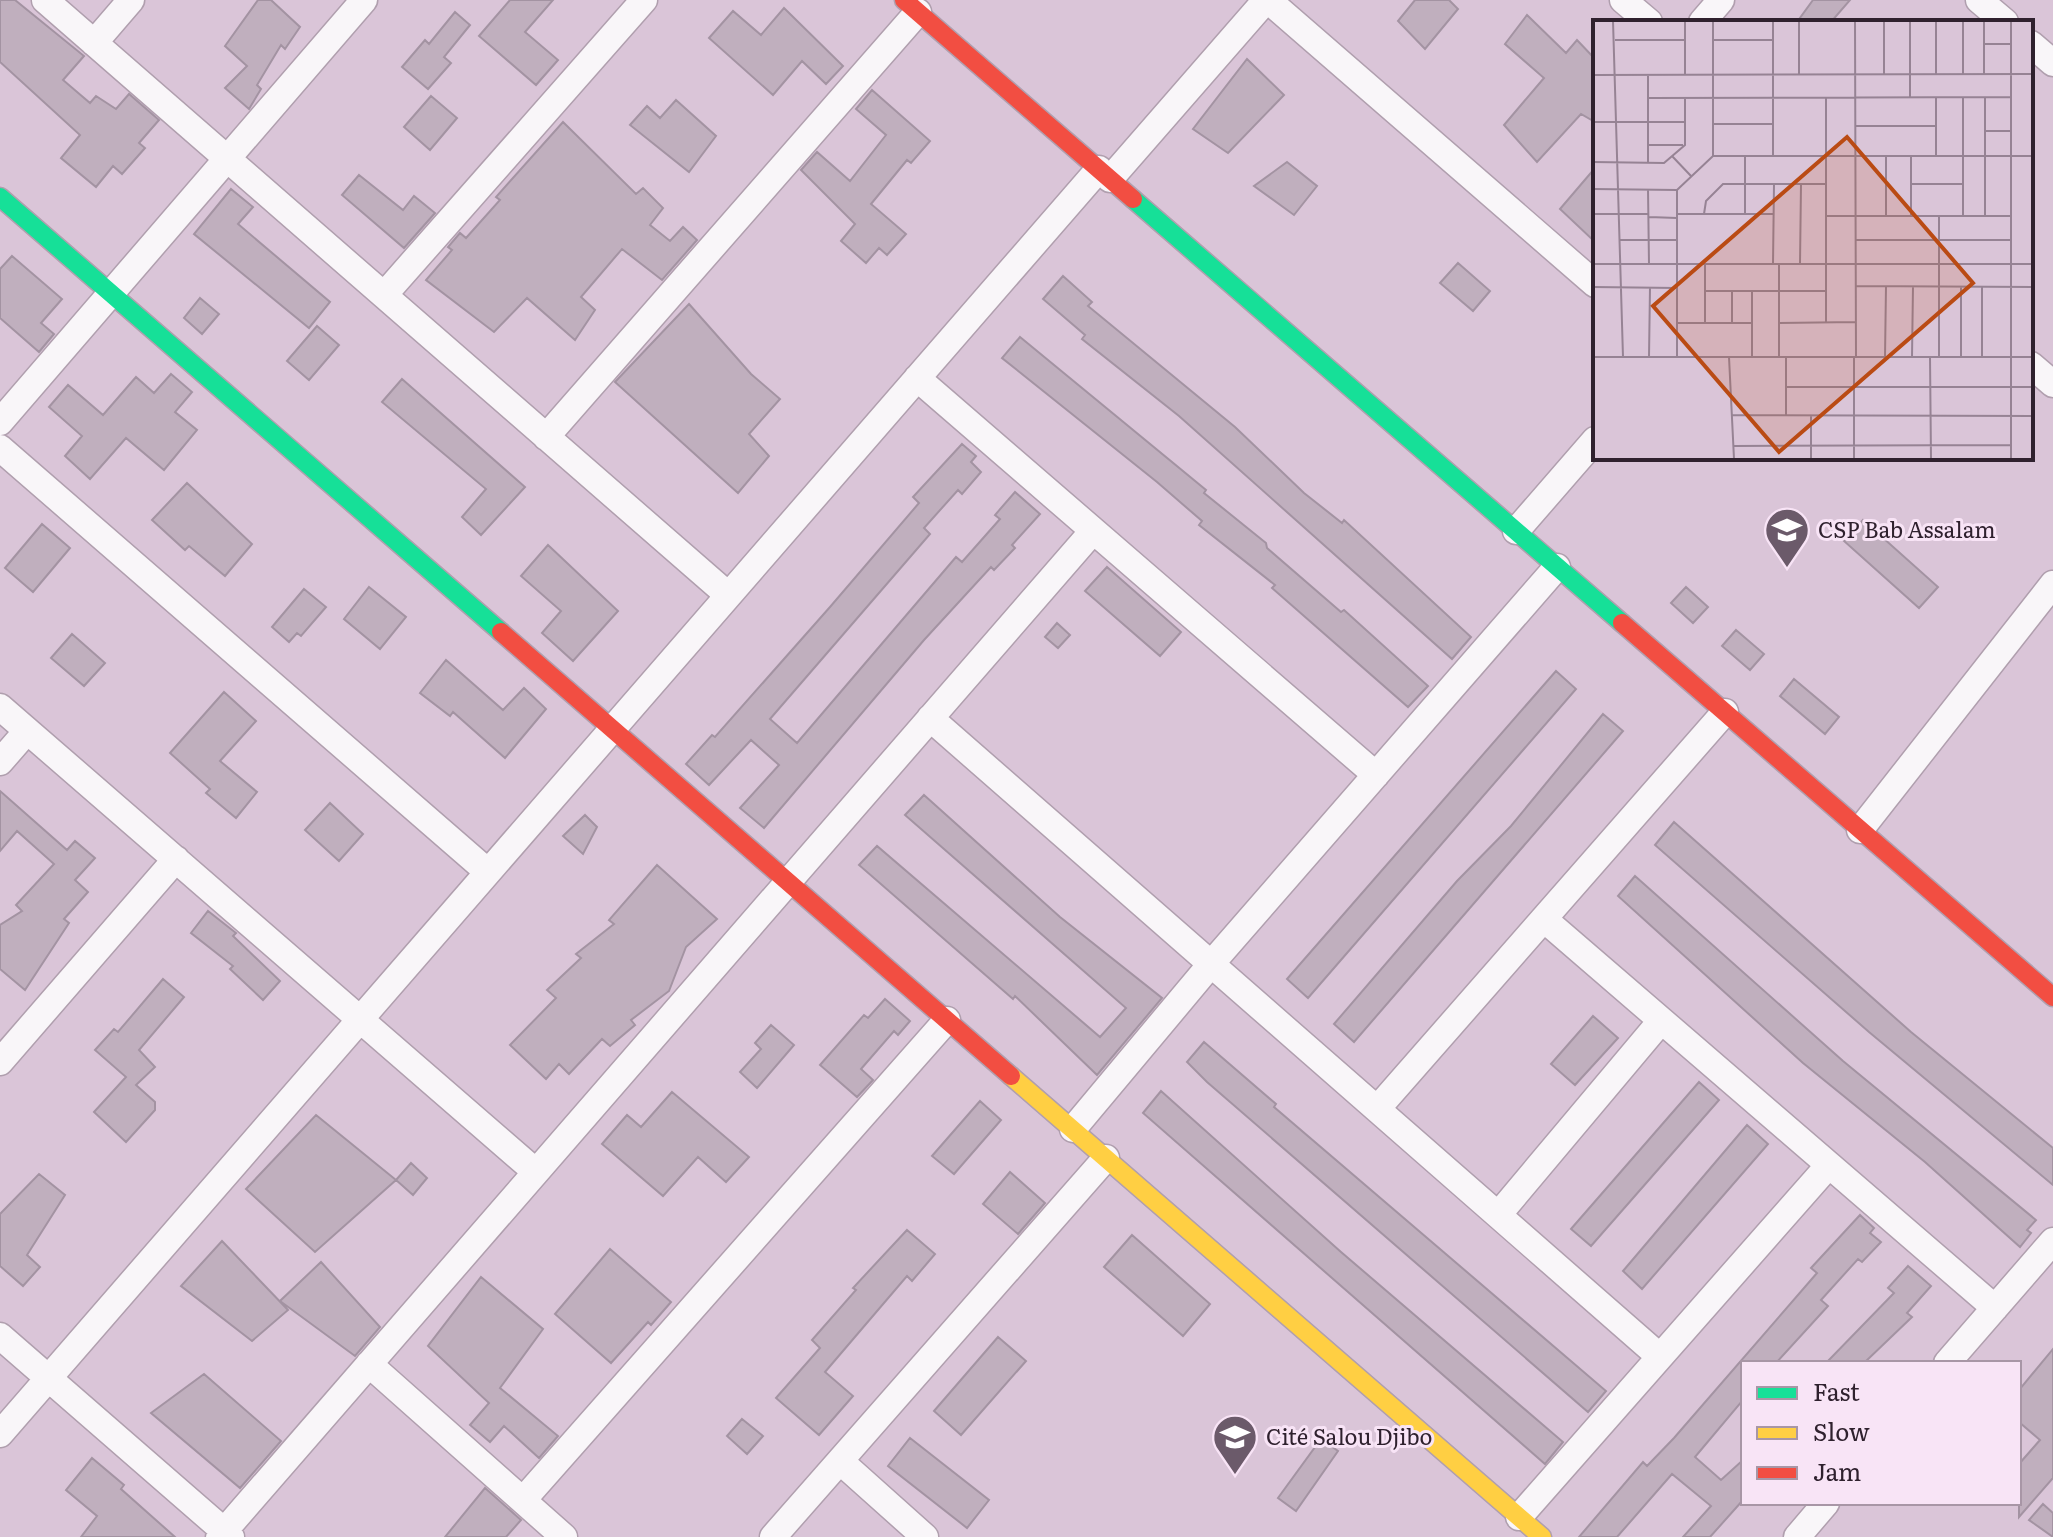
<svg xmlns="http://www.w3.org/2000/svg" width="2053" height="1537" viewBox="0 0 2053 1537" font-family="Literata,serif">
	<style>
		.building { fill: #c0afbe; stroke: #a393a2; stroke-width: 2 }
		.lines { fill: none; stroke-linecap: round; stroke-linejoin: round }
		.street-casing { stroke: #b09fae; stroke-width: 29 }
		.fast-casing { stroke: #b09fae; stroke-width: 21 }
		.slow-casing { stroke: #b09fae; stroke-width: 21 }
		.jam-casing { stroke: #b09fae; stroke-width: 21 }
		.street { stroke: #f9f6f9; stroke-width: 26 }
		.fast { stroke: #16e098; stroke-width: 18 }
		.slow { stroke: #ffcf43; stroke-width: 18 }
		.jam { stroke: #f24e42; stroke-width: 18 }
		.labels { text-anchor: middle; stroke-width: 6; stroke-linejoin: round; paint-order: stroke }
		.poi-label { font-size: 22px; fill: #2f212e; stroke: #f8e4f6; text-anchor: start }
		.inset-road { fill: none; stroke: #968394; stroke-width: 2 }
		.view { fill: #ba4b14; fill-opacity: 0.15; stroke: #ba4b14; stroke-width: 4 }
		.inset-edge { fill: none; stroke: #2f212e; stroke-width: 4 }
	</style>
	<rect width="100%" height="100%" fill="#dac5d8"/>
	<path class="building" d="M0,0H15L84,56L63,80L90,103L96,96L116,109L129,94L159,120L139,143L145,148L122,174L113,166L96,187L61,158L80,135L0,62Z
		M258,0H271L300,27L285,49L281,45L257,85L261,89L249,109L225,88L247,66L225,46Z
		M510,0H553L525,32L558,60L536,85L479,36Z
		M1415,0H1449L1458,9L1425,49L1398,21Z
		M1813,0H1850L1831,22H1797Z
		M784,8L843,66L826,84L802,61L773,95L709,38L733,11L761,35Z
		M455,12L470,25L444,57L451,63L428,89L402,67L425,40L429,44Z
		M1527,15L1566,53L1577,40L1595,59V122L1581,114L1537,162L1504,125L1544,78L1505,44Z
		M1247,59L1284,95L1228,153L1193,129Z
		M872,90L930,141L911,163L907,160L871,204L906,234L887,255L879,248L866,263L841,241L855,224L801,170L817,152L850,181L886,135L856,109Z
		M431,96L457,118L430,150L404,127Z
		M676,100L716,136L689,172L630,125L647,106L660,118Z
		M563,122L636,194L643,188L663,208L650,225L670,241L683,227L697,240L662,280L622,249L581,297L595,310L575,340L527,298L494,332L426,280L452,250L448,247L460,233L466,238L500,200L496,197Z
		M1287,162L1317,186L1294,215L1254,186Z
		M1595,168V242L1560,209Z
		M359,175L403,210L414,196L435,213L404,248L342,195Z
		M231,189L253,207L238,224L330,302L309,328L194,234Z
		M12,256L62,299L41,323L54,334L39,352L0,318V269Z
		M1458,263L1490,291L1473,311L1440,283Z
		M1063,276L1092,302L1088,306L1235,427L1304,493L1342,523L1344,520L1471,637L1452,659L1179,416L1082,339L1085,335L1043,299Z
		M200,298L219,314L202,334L184,318Z
		M689,304L751,374L780,399L749,434L769,456L738,493L615,382Z
		M317,326L339,345L309,380L287,361Z
		M1020,337L1206,490L1204,493L1266,543L1267,548L1341,612L1344,610L1428,686L1408,707L1272,588L1275,585L1199,525L1202,521L1157,482L1002,358Z
		M171,374L192,392L175,412L197,430L164,470L126,438L90,479L65,456L82,436L49,407L68,385L103,415L136,377L154,393Z
		M402,379L525,487L481,535L462,517L486,489L382,402Z
		M962,444L976,456L971,462L981,472L962,494L958,490L924,528L930,534L770,719L797,743L956,557L962,562L1000,519L995,515L1015,492L1040,514L1012,545L1015,548L994,570L991,567L924,640L764,828L740,808L779,765L751,740L709,785L686,764L712,735L715,737L830,607L919,503L913,497Z
		M187,483L252,544L225,576L189,546L185,550L152,520Z
		M1863,520L1938,587L1919,608L1844,541Z
		M42,524L70,548L33,592L5,568Z
		M548,545L618,611L573,661L542,633L561,611L521,576Z
		M1107,567L1181,632L1160,656L1085,591Z
		M369,587L406,617L380,649L344,619Z
		M1686,587L1708,607L1693,623L1671,603Z
		M304,589L326,607L301,636L297,633L289,642L272,627Z
		M1057,623L1070,635L1058,648L1045,637Z
		M1736,630L1764,654L1750,670L1722,646Z
		M72,634L105,663L84,686L51,658Z
		M446,660L503,710L524,688L546,709L505,758L453,712L450,716L420,693Z
		M1556,671L1576,689L1308,998L1287,979Z
		M1794,679L1839,717L1825,734L1780,696Z
		M224,692L256,721L220,761L257,792L236,818L206,793L210,789L170,753Z
		M1603,714L1623,731L1354,1042L1334,1024L1457,881L1511,826Z
		M0,791L67,850L75,841L95,858L75,880L88,892L64,919L69,923L25,990L0,969V925L22,911L16,905L54,864L17,831L0,851Z
		M924,795L1060,917L1162,998L1097,1075L1015,996L1013,999L859,865L877,846L1100,1037L1126,1008L905,815Z
		M330,803L363,834L339,861L305,830Z
		M585,815L597,827L583,854L563,836Z
		M1674,822L1911,1032L2053,1148V1185L1869,1032L1655,845Z
		M657,865L717,919L686,947L669,991L631,1020L635,1025L610,1046L602,1039L569,1074L559,1064L546,1079L510,1045L556,998L547,990L581,958L576,954L614,924L609,920Z
		M1635,876L1843,1061L2036,1220L2027,1230L2031,1233L2020,1247L1925,1162L1803,1063L1618,896Z
		M208,911L236,933L233,936L280,981L263,1000L230,969L233,966L191,933Z
		M163,979L184,997L139,1050L155,1067L136,1085L155,1102V1110L126,1142L94,1112L126,1077L95,1050L114,1029L118,1032Z
		M885,999L910,1021L898,1035L894,1031L861,1069L873,1080L857,1097L820,1065L864,1015L868,1018Z
		M1593,1016L1618,1038L1575,1085L1551,1064Z
		M771,1025L794,1045L757,1088L740,1072L761,1049L755,1043Z
		M1204,1042L1276,1104L1274,1107L1606,1391L1588,1412L1207,1082L1187,1062Z
		M1699,1082L1719,1100L1591,1246L1571,1229Z
		M1161,1091L1341,1252L1563,1442L1545,1464L1143,1113Z
		M672,1092L749,1157L726,1182L698,1157L663,1196L602,1144L627,1115L641,1127Z
		M980,1101L1001,1120L954,1174L932,1156Z
		M316,1115L396,1180L315,1252L246,1189Z
		M1747,1125L1768,1144L1642,1289L1623,1271Z
		M411,1163L427,1178L413,1195L396,1180Z
		M1010,1172L1045,1203L1018,1234L983,1204Z
		M39,1174L65,1195L27,1255L40,1267L23,1286L0,1266V1214Z
		M1860,1215L1874,1228L1870,1233L1881,1242L1862,1262L1858,1259L1821,1300L1828,1306L1776,1363H1743V1400L1695,1457L1721,1480L1743,1460V1500L1710,1537H1683L1711,1506L1672,1474L1617,1537H1579L1643,1462L1647,1466L1674,1438L1817,1273L1811,1268Z
		M907,1230L935,1254L912,1281L907,1276L825,1372L853,1396L819,1435L776,1398L820,1348L812,1340L856,1290L853,1288Z
		M1132,1235L1210,1304L1183,1336L1104,1267Z
		M222,1241L288,1310L252,1341L181,1286Z
		M610,1249L671,1302L651,1325L648,1322L611,1363L555,1314Z
		M321,1262L380,1327L355,1356L280,1301Z
		M1908,1266L1931,1286L1907,1313L1912,1317L1864,1363H1826L1894,1293L1888,1288Z
		M481,1277L543,1329L500,1388L558,1436L539,1458L504,1426L490,1442L470,1425L489,1403L428,1346Z
		M998,1337L1026,1361L961,1435L934,1411Z
		M2053,1349V1478L2019,1517V1464L2040,1440L2019,1422V1390Z
		M204,1374L281,1441L240,1488L151,1413Z
		M742,1419L763,1436L747,1454L727,1436Z
		M910,1438L989,1500L967,1528L888,1466Z
		M1321,1439L1338,1451L1296,1511L1278,1498Z
		M92,1458L124,1485L121,1489L175,1537H81L97,1516L66,1490Z
		M485,1488L521,1520L506,1537H445Z
		M2043,1504L2053,1513V1537L2029,1520Z"/>
	<g class="lines">
		<g class="street-casing">
			<path id="street" d="M45,0L728,595
				M1268,0L1595,284
				M1623,0L1649,22
				M1979,0L2005,22
				M1702,22L1721,0
				M94,43L131,0
				M2031,44L2053,63
				M1110,179L1266,0
				M384,295L644,0
				M2031,365L2053,384
				M917,378L1376,775
				M0,422L364,0
				M546,437L918,12
				M0,448L488,872
				M1516,531L1595,440
				M0,707L536,1172
				M930,718L1659,1356
				M0,762L27,731
				M1860,830L2053,584
				M1545,920L1995,1308
				M0,1062L176,859
				M1377,1109L1725,712
				M1073,1129L1211,964L1557,567
				M1498,1215L1661,1021
				M0,1336L231,1537
				M1947,1363L2053,1241
				M369,1364L564,1537
				M0,1434L1099,169
				M840,1461L925,1537
				M523,1500L947,1020
				M1519,1517L1829,1165
				M219,1537L1093,531
				M773,1537L1106,1158
				M1797,1537L1826,1503"/>
		</g>
		<g class="fast-casing">
			<path id="fast" d="M0,197L501,632
				M1133,199L1622,623"/>
		</g>
		<g class="slow-casing">
			<path id="slow" d="M1011,1076L1542,1537"/>
		</g>
		<g class="jam-casing">
			<path id="jam" d="M904,0L1133,199
				M1622,623L2053,997
				M501,632L1011,1076"/>
		</g>
		<use href="#street" class="street"/>
		<use href="#fast" class="fast"/>
		<use href="#slow" class="slow"/>
		<use href="#jam" class="jam"/>
	</g>
	<defs>
		<g id="school-pin" transform="scale(2.3)"><path d="M0 17L-7.5 6A9.5 9.5 0 1 1 7.5 6Z" fill="#6b5a6a" stroke="#f8e4f6"/><path d="M0-5L7-2L0 1L-7-2ZM-4 1L0 2.5L4 1V4Q0 6-4 4Z" fill="#fff"/></g>
	</defs>
	<g fill-rule="evenodd">
		<use href="#school-pin" x="1787" y="530"/>
		<use href="#school-pin" x="1235" y="1437"/>
	</g>
	<g class="labels">
		<g class="poi-label">
			<text x="1818" y="538">CSP Bab Assalam</text>
			<text x="1266" y="1445">Cité Salou Djibo</text>
		</g>
	</g>
	<g transform="translate(1593 20)">
		<rect width="440" height="440" fill="#dac5d8"/>
		<path class="inset-road" d="M20,1L30,337M92,1V54M120,1V136M180,1V136M206,1V54M262,1L263,337M291,1V54M317,1V77M343,1V54M370,1V54M391,1V54M418,1V439M22,20H92M120,20H180M391,24H418M55,54V143M0,55L440,54M233,77V302M343,77V136M370,77V196M392,77V196M55,78L418,77M0,102H92M120,104H180M262,106H343M392,111H418M55,125H90M79,136L98,156M293,136V196M318,136V196M0,142L71,143L92,125V78M318,164H370M0,169L84,170L120,136H440M55,169L56,244M84,170V337M152,193V136M0,194H56M84,194H181M111,194L113,181L130,164H233M233,196H418M346,196V337M56,197L84,198M26,220H84M262,220H418M0,244H440M180,244L181,164M186,244V337M207,244L208,164M262,266L440,267M389,266V337M0,267L84,268M112,271H233M139,271V303M84,303H158M112,303V244M186,303L263,302M0,337H440M56,337L57,267M136,337L141,439M159,337V271M193,337V396M261,337V439M292,337L293,266M319,337L320,266M337,337L338,439M368,337V266M193,367H440M139,395L440,396M218,396V439M141,426L418,425"/>
		<path class="view" d="M254,117L380,263L186,432L60,286Z"/>
		<rect width="440" height="440" class="inset-edge"/>
	</g>
	<rect x="1741" y="1361" width="280" height="144" fill="#f8e4f6" stroke="#a896a6" stroke-width="2"/>
	<rect x="1757" y="1387" width="40" height="12" fill="#16e098" stroke="#a896a6" stroke-width="2"/>
	<text x="1813" y="1401" font-size="24" fill="#2f212e">Fast</text>
	<rect x="1757" y="1427" width="40" height="12" fill="#ffcf43" stroke="#a896a6" stroke-width="2"/>
	<text x="1813" y="1441" font-size="24" fill="#2f212e">Slow</text>
	<rect x="1757" y="1467" width="40" height="12" fill="#f24e42" stroke="#a896a6" stroke-width="2"/>
	<text x="1813" y="1481" font-size="24" fill="#2f212e">Jam</text>
</svg>
